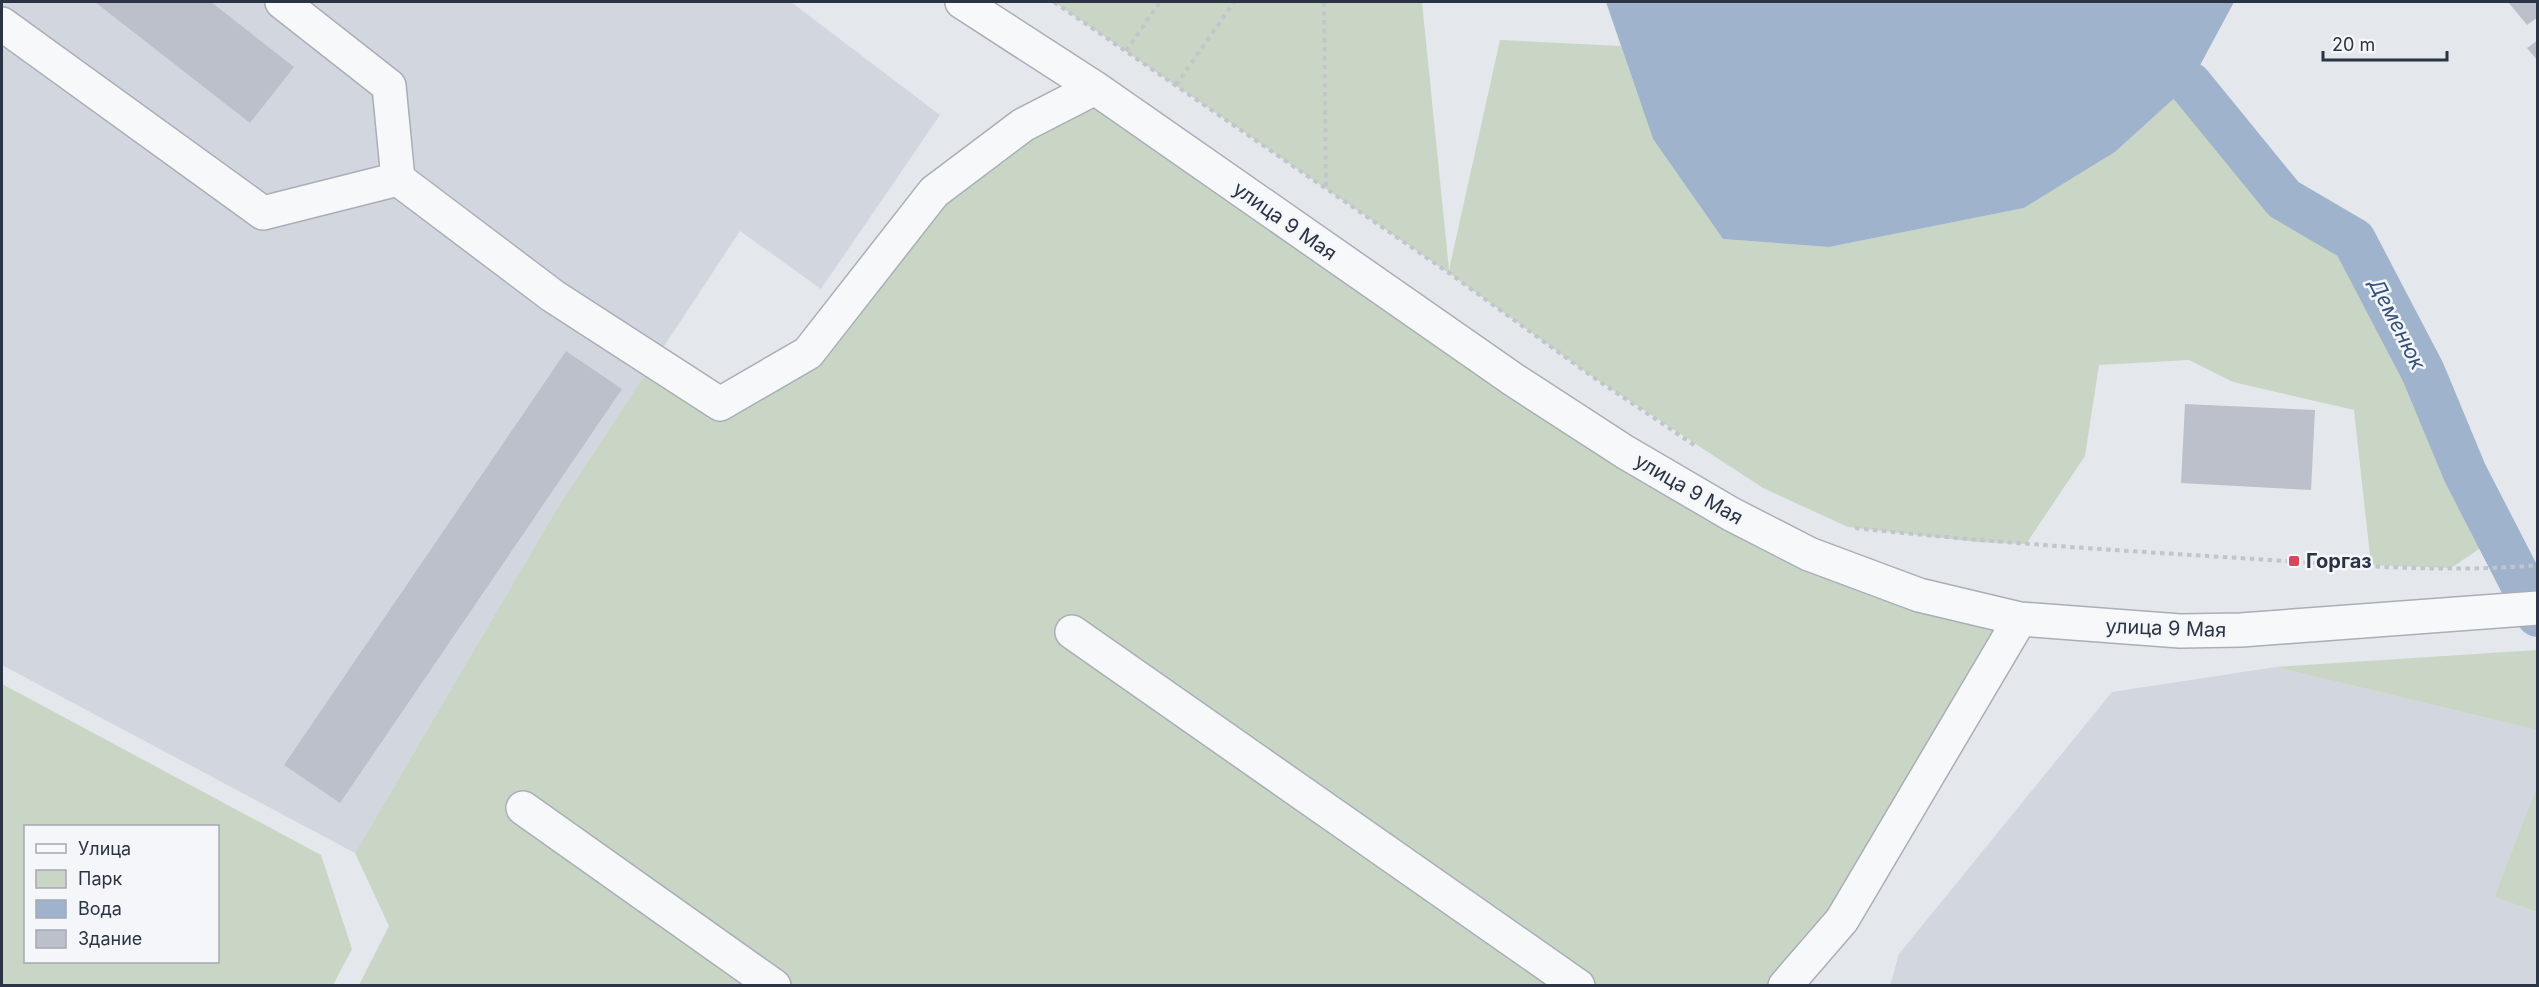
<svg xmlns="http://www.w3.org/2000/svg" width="2539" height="987" viewBox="0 0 2539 987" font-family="Inter,sans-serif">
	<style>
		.built { fill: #d2d6de }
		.green { fill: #c9d6c5; fill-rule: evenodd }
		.water { fill: #9fb4cc }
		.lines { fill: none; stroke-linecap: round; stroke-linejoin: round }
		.canal { stroke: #9fb4cc; stroke-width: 44 }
		.building { fill: #bbc0ca }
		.minor-casing { stroke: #a9aeb7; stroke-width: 36 }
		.path { stroke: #c2c5cb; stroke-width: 4; stroke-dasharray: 4.5 4.5; stroke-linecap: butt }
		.minor { stroke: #f7f8fa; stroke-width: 33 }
		.poi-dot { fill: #d1495b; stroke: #f4f6f9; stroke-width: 2 }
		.labels { text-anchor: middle; stroke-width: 5; stroke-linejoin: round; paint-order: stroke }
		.street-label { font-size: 20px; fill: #2b3445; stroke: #f4f6f9 }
		.poi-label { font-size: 20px; font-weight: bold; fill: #2b3445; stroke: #f4f6f9; text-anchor: start }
		.water-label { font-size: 21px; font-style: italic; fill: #34527a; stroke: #f4f6f9 }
	</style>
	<rect width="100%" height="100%" fill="#e4e7ec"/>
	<path class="built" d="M2,2H791L940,115L821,289L740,231L556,510L355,853L2,665Z
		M2276,667L2537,730V786L2494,897L2537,912V985L1890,986L1899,954L2112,692Z"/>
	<path class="green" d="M1054,2H1422L1449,270L1500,40L1621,46L1653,139L1723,239L1829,247L2024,208L2115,152L2190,84L2284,199L2354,240L2432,395L2498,536L2451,568L2371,565L2354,410L2233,382L2189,360L2099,365L2085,456L2026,544L1978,542L1848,527L1763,488L1590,375L1449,273Z
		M1095,88L1731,514L2020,619L1785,985H359L389,926L355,853L556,510L654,361L720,404L807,353L934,192Z
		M2537,650V730L2276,667Z
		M2,684L321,855L352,949L333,985H2ZM218,826V962H26V826Z
		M2537,786L2538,912H2537L2494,897Z"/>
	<path class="water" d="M1606,2H2234L2190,84L2115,152L2024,208L1829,247L1723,239L1653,139Z"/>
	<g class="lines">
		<path class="canal" d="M2190,84L2284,199L2354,240L2423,372L2465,473L2538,615"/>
	</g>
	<path class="building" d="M95,2H211L294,67L250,123Z
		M2508,2H2538V17L2527,25Z
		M2538,40V61L2527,48Z
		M566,351L622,389L340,803L284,765Z
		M2185,404L2315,410L2311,490L2181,483Z"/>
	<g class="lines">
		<g class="minor-casing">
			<path id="minor" d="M282,2L389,86L398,179
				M962,2L1095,88L1514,380L1625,452L1731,514L1809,554L1919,595L2020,619L2180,631L2241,630L2538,608
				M2,24L263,213L398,179L553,296L720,404L808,353L934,192L1023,125L1095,88
				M1072,632L1578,986
				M523,808L774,986
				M1785,986L1842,920L2020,619"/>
		</g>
		<path class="path" d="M1054,2L1449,273L1590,375L1697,447
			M1324,2L1326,187
			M1126,51L1160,2
			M1176,85L1234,2
			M1855,528C1983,542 2111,550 2239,558C2338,564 2439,574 2538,565"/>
		<use href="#minor" class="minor"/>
	</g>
	<rect class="poi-dot" x="2288" y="555" width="12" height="12" rx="3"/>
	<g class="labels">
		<g class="street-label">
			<text transform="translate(1285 221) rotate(35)" y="7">улица 9 Мая</text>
			<text transform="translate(1689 489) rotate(30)" y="7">улица 9 Мая</text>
			<text transform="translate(2166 628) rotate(2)" y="7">улица 9 Мая</text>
		</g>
		<g class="poi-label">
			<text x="2306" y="568">Горгаз</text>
		</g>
		<g class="water-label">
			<text transform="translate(2397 324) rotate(63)" y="7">Деменюк</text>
		</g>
	</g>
	<rect width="2539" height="987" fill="none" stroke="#2b3445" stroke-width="6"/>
	<rect x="24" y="825" width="195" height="138" fill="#f4f6f9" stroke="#a4a8b1" stroke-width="1.5"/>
	<rect x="36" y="844" width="30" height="9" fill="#f7f8fa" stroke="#a4a8b1" stroke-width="1.5"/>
	<text x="78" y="855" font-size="18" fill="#2b3445">Улица</text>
	<rect x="36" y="870" width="30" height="18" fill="#c9d6c5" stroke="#a4a8b1" stroke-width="1.5"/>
	<text x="78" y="885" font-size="18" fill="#2b3445">Парк</text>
	<rect x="36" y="900" width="30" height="18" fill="#9fb4cc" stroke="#a4a8b1" stroke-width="1.5"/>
	<text x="78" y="915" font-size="18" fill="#2b3445">Вода</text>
	<rect x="36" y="930" width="30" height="18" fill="#bbc0ca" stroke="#a4a8b1" stroke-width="1.5"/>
	<text x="78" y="945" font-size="18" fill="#2b3445">Здание</text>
	<path d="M2323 51v9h124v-9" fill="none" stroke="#2b3445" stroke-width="3"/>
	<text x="2332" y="51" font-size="18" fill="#2b3445" stroke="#f4f6f9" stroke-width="4.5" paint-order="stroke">20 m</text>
</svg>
